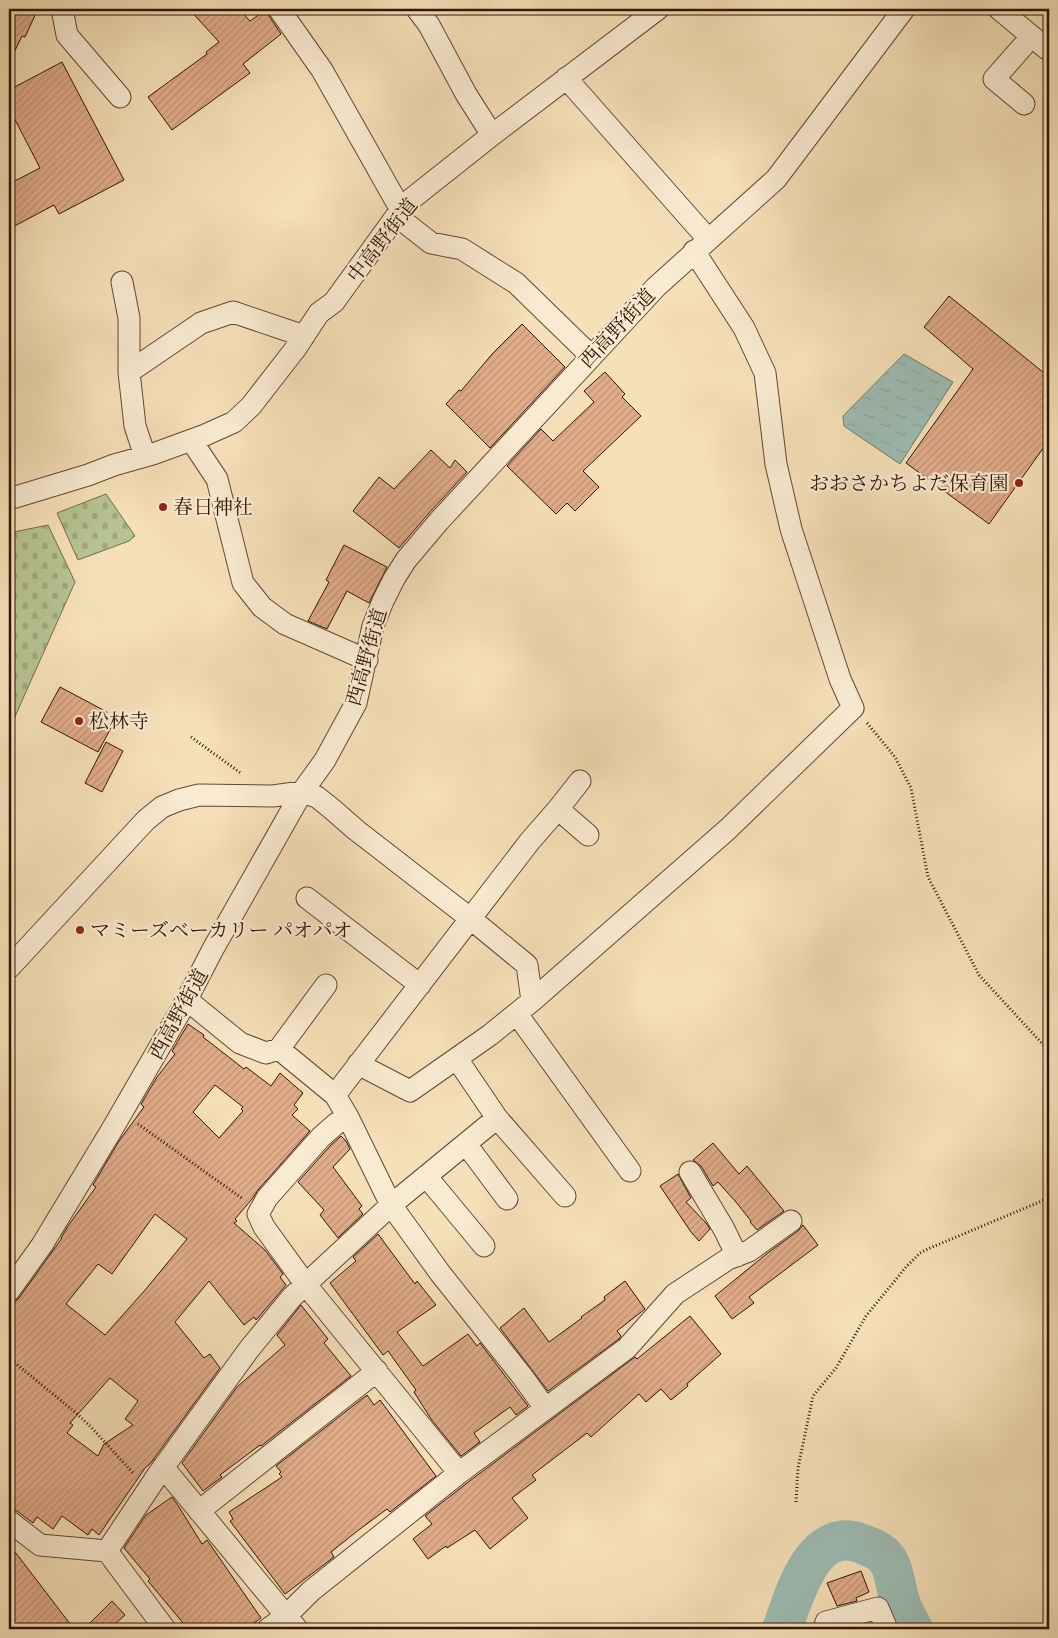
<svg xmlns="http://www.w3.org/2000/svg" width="1058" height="1638" viewBox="0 0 1058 1638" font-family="'IM FELL Great Primer','Noto Serif JP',serif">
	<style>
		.cemetery { fill: url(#cemetery-stones); stroke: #746c4c }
		.water { fill: url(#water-ripples); stroke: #72796e }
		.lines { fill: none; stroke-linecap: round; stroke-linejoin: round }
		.river { stroke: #9dbcb4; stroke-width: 40 }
		.building { fill: url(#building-hatch); stroke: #321405; fill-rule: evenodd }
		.minor-casing { stroke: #634732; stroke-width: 23 }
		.path { stroke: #321405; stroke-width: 3; stroke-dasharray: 1 2.5; stroke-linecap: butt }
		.minor { stroke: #f9ebd2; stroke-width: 21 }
		.poi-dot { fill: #8f2418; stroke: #f9ebd2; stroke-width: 2 }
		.labels { text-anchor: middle; stroke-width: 4.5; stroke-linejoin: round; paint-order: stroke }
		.street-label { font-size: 20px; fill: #321405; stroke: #f9ebd2 }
		.poi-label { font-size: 20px; fill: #321405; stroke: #f9ebd2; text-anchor: start }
	</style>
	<defs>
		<pattern id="cemetery-stones" width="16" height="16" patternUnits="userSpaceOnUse" patternTransform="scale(1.25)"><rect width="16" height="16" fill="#b7c393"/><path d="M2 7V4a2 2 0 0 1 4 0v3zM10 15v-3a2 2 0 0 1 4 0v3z" fill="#9ea77d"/></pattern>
		<pattern id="water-ripples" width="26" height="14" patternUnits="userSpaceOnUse" patternTransform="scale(1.25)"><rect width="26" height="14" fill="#9dbcb4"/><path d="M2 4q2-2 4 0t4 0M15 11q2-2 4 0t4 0" fill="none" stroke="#88a199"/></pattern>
		<pattern id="building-hatch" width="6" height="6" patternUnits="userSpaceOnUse" patternTransform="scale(1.25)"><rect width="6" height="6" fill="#e1ac8a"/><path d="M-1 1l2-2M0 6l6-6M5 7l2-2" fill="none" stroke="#c29376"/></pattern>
	</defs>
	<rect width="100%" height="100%" fill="#f6e0b9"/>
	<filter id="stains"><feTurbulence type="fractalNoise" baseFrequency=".004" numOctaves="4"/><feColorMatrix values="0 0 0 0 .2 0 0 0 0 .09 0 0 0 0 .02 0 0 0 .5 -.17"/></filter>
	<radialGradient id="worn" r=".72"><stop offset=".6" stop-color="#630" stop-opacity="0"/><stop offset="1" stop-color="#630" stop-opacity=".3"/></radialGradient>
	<path class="cemetery" d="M106,494L135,536L129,541L78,560L57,513Z
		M48,525L75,582L9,730V533Z"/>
	<path class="water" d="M904,354L953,382L900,464L844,426L843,416Z"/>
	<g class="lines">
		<path class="river" d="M782,1629C794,1597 812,1526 860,1543C869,1547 879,1549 886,1558C895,1568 896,1592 901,1605C904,1613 909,1621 913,1629"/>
	</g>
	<path class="building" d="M9,9H38L25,37L22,36L9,63Z
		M189,9H239L250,21L267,9L269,16L281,34L243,64L250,73L172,130L148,97L207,54L206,52L219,42Z
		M62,62L124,180L59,214L54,205L9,229V184L40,168L9,108V90Z
		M949,296L1049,377V440L989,524L906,463L973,369L924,327Z
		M522,324L565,367L490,448L446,404L459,390L461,391L493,353Z
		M605,372L625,394L622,397L641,416L583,471L599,487L575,511L567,503L556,514L507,466L541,429L553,441L594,402L584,391Z
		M431,450L450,468L455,460L467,472L429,513L399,548L353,511L379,477L394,489Z
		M344,545L387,567L369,603L347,591L327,629L308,621L329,582L326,580Z
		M60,687L107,712L101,723L111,728L98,752L41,722Z
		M106,742L123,751L102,792L85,783Z
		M188,1024L204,1035L203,1037L244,1069L246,1067L271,1086L280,1073L303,1093L294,1105L298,1109L292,1115L310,1131L258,1190L252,1199L235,1219L237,1221L234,1223L265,1250L283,1274L280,1277L286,1285L258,1318L256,1320L254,1317L244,1325L209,1281L175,1322L204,1358L210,1354L220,1368L150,1464L145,1468L99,1535L92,1529L88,1535L62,1516L53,1529L37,1517L33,1523L17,1511L9,1509V1308L19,1298L62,1238H61L68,1226L96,1187L93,1185L119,1141L144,1107L141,1104L157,1077L175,1054L172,1051ZM215,1085L243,1107L241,1109L243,1111L219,1138L193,1112ZM155,1214L187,1239L146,1289L105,1335L66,1304L98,1264L112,1274ZM110,1378L138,1401L125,1419L133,1425L104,1444L98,1456L67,1433L73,1425L70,1423Z
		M341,1136L346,1141L350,1149L333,1167L362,1206L359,1209L363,1214L338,1238L320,1215L324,1210L298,1182L330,1146Z
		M713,1143L739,1174L747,1166L784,1211L757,1230L750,1222L751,1221L736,1202L718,1182L713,1186L701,1166L693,1160Z
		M678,1174L691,1198L686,1202L706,1223L710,1229L699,1241L691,1232L660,1186Z
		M803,1225L818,1245L749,1297L754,1303L732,1319L715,1296L769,1252L798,1231Z
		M378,1234L415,1284L417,1281L436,1305L397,1332L423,1366L468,1334L477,1346L480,1343L528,1406L516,1415L510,1407L474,1433L480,1442L461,1456L431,1419L414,1392L416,1390L388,1351L383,1355L330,1283L356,1261L353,1257Z
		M625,1281L645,1309L617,1331L621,1336L619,1339L548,1391L500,1328L524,1308L549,1342L582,1318L581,1317L605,1300L604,1297Z
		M301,1305L328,1339L324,1343L351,1376L261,1446L260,1445L220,1475L222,1477L203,1491L182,1463L237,1387L285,1345L277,1335Z
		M690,1316L721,1354L687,1384L688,1386L671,1400L661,1389L646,1402L639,1394L591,1437L587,1433L532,1475L536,1480L512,1498L528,1518L490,1549L475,1530L447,1548L446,1546L428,1559L413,1539L432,1524L425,1516L467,1483L635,1357L637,1359Z
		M367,1395L374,1405L380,1400L436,1476L390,1512L387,1509L356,1532L331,1552L334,1557L285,1594L230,1521L233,1519L229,1512L282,1477L279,1474L281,1472L276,1466Z
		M172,1497L179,1507L202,1544L207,1540L261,1618L246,1629H188L148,1581L150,1579L124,1548L146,1515Z
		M9,1544L74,1629H9Z
		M861,1571L869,1592L856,1598L857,1601L837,1606L827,1583Z
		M112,1601L125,1615L109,1629H84Z"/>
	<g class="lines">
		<g class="minor-casing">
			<path id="minor" d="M62,9L67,35L120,97
				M279,9L322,70L401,210L403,221L431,243L462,249L516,283L591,356
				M417,9L429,25L466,94L492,135
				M999,9L1047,49
				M566,78L708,239
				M1024,104L994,79L1032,36
				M122,282L129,318V372L135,426L145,456
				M129,372L201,323L233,312L304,336
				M191,440L217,479L243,583L262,607L285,624L367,660
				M9,499L88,475L114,465L153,454L205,435L234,422L251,406L296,348L319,313L334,302L405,204L492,135L658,9
				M558,809L588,835
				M307,898L420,985
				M9,968L146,820L162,807L179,800L199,795L273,796L302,792L317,797L332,809L356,830L471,919L527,965L532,1001
				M187,1000L240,1043L266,1053L279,1049L326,985
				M517,1014L630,1171
				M279,1049L335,1095L348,1117L391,1205L440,1273L522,1376L545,1408
				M457,1059L497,1118L565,1196
				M358,1064L410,1091L490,1035L532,1001L728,829L853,708L840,679L791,529L776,464L765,373L744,328L694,251
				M335,1095L530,841L558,809L580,781
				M348,1118L337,1123L321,1137L267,1198L258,1214L264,1227L306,1285L459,1473
				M466,1144L507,1199
				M690,1172L724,1229L737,1256
				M426,1176L484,1246
				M9,1291L42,1245L111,1131L184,1005L213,949L302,792L325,760L356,703L373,626L383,601L394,579L406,560L439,521L656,287L776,179L904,9
				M163,1467L297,1629
				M199,1511L377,1371
				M9,1521L40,1545L107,1551L165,1629
				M107,1551L157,1476L204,1411L250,1348L292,1297L391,1205L497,1118
				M268,1629L286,1616L311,1591L459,1473L627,1348L675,1294L728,1259L749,1251L791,1221
				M824,1629L826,1622L878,1608L887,1629"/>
		</g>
		<path class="path" d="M867,723L895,757L911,788L928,877L979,975L1049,1051
			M191,737L242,774
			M138,1124L243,1199
			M9,1358L76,1413L91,1427L133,1473
			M796,1502L798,1468L813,1396L836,1368L866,1316L906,1267L920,1253L930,1248L1049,1198"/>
		<use href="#minor" class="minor"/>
	</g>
	<g class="poi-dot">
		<circle cx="1019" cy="483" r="5"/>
		<circle cx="163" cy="507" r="5"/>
		<circle cx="79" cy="721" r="5"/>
		<circle cx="80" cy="930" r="5"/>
	</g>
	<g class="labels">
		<g class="street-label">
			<text transform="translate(382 240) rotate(-52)" y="7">中高野街道</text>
			<text transform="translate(617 328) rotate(-47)" y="7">西高野街道</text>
			<text transform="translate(366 657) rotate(-74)" y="7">西高野街道</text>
			<text transform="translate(178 1014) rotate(-61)" y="7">西高野街道</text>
		</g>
		<g class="poi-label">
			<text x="1009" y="490" text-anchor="end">おおさかちよだ保育園</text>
			<text x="173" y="514">春日神社</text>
			<text x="89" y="728">松林寺</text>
			<text x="90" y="937">マミーズベーカリー パオパオ</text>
		</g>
	</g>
	<rect width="1058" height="1638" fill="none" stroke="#f6e0b9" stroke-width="30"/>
	<rect x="10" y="10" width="1038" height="1618" fill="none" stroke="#321405" stroke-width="2.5"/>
	<rect x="15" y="15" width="1028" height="1608" fill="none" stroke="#321405"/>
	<rect width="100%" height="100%" filter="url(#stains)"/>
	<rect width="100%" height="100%" fill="url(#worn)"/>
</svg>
